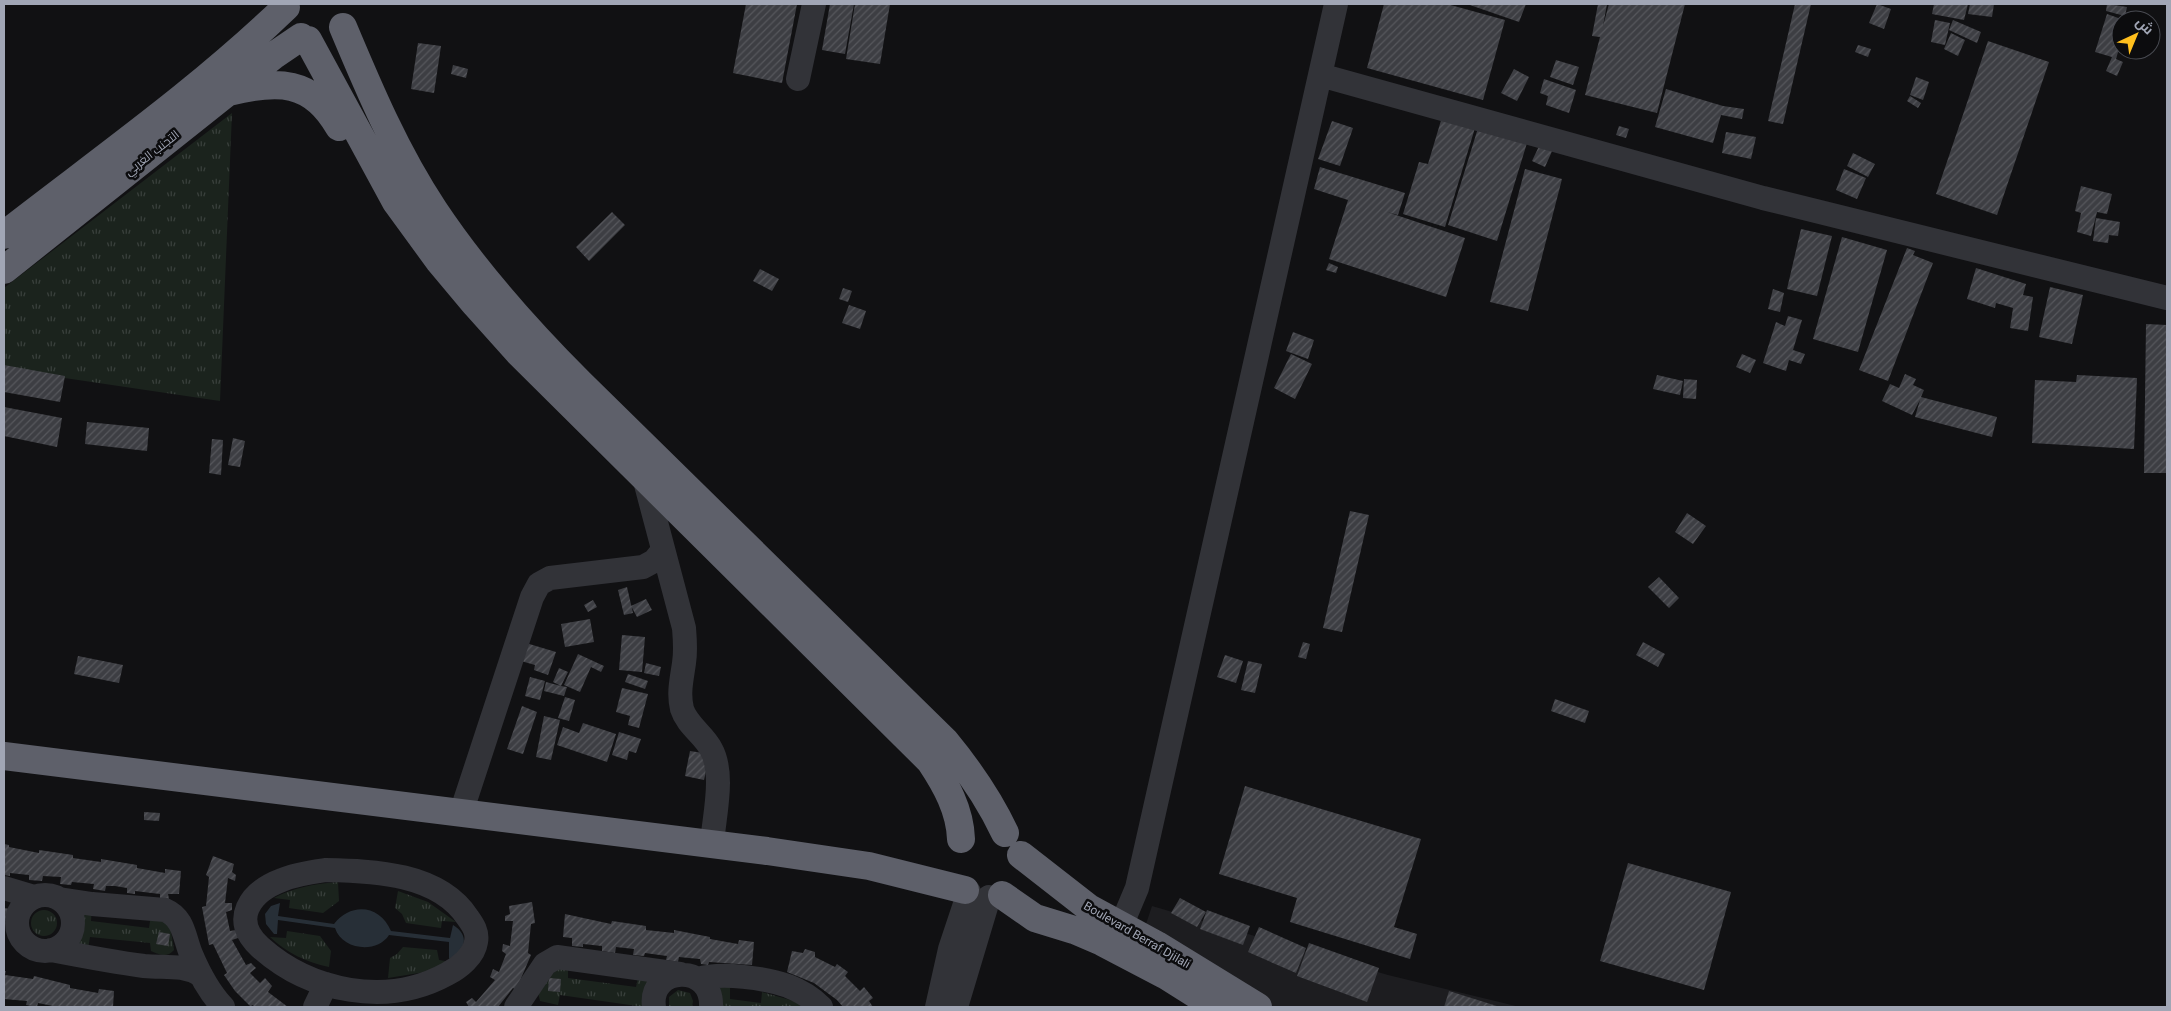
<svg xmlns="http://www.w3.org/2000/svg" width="2171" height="1011" viewBox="0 0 2171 1011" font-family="Roboto,Cairo,sans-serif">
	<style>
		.built { fill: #1d1d20 }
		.grass { fill: url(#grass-tufts) }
		.water { fill: #272f37 }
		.building { fill: url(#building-hatch) }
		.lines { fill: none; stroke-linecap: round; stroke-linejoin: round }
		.minor { stroke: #323338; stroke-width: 24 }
		.highway { stroke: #5e606a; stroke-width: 28 }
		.labels { text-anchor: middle; stroke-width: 5; stroke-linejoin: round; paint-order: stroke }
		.street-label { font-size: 12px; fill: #a1a6b5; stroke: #0c0c0e }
	</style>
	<defs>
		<pattern id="grass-tufts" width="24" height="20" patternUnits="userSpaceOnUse" patternTransform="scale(1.25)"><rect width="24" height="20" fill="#1b231d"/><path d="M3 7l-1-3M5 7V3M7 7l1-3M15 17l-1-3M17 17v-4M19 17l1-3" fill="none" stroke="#39403c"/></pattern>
		<pattern id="building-hatch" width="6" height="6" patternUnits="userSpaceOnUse" patternTransform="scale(1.25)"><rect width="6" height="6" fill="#3d3e43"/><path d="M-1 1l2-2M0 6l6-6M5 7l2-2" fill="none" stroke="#56575c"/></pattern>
	</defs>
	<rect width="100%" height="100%" fill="#111113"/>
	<path class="built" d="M1152,906L1388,975L1520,1007H1274L1146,924Z"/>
	<path class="grass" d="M232,113L220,401L4,369V288Z
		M338,882L339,901L323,913L289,908L290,900L274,898C294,887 315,884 338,882Z
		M398,891L428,902L456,922L442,921L441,928L406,923L402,914L395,908Z
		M92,907L91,921L149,928L151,915L170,925L174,950C167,958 160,955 151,951L150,943L90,937L88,949L74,945C81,935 83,922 79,910Z
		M31 923a13 13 0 1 1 26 0a13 13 0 1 1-26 0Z
		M287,931L320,936L331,951L329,967C306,962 287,953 270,937L286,938Z
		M403,947L437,950L439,960L451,962L425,972L388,978L390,958L397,954Z
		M568,968V978L636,987L638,978L652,979L644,1007L560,995L558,1005L540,1001L538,992L552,970Z
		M714,986L730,987V999L761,1003L762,992L794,1001L805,1007H718Z
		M678,990L690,993L693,1001L692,1007H669V997Z"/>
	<path class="water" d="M280,903L278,916L334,924C351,902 380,905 391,931L450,938L453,925C470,935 466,951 449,959V942L389,935C377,954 342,950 335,928L278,920L277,934H274L266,924L265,914L271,906Z"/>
	<path class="building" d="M746,4H797L782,83L733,73Z
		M830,4H854L845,54L822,50Z
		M855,4H890L880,64L846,59Z
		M1384,4H1447L1505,20L1483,100L1367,68Z
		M1467,4H1526L1519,22Z
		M1598,4H1607L1603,26L1609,4H1685L1657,113L1585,95L1600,37L1592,36Z
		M1795,4H1811L1783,124L1768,121Z
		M1877,4L1891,9L1884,29L1869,23Z
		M1934,4H1968L1964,20L1932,14Z
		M1970,4H1994L1992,17L1968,14Z
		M2107,4L2127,7L2125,16L2106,11Z
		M2107,14L2121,19V42L2116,59L2123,62L2117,76L2106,71L2112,57L2095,52Z
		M1935,20L1950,23L1945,45L1931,42Z
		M1953,20L1981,32L1977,43L1949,30Z
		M1951,33L1965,40L1958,56L1944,49Z
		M1988,41L2049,62L1997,215L1936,194Z
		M418,43L441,46L434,93L411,89Z
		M1858,45L1871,49L1868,57L1855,52Z
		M1556,60L1579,67L1573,85L1550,77Z
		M453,65L468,69L466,78L451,74Z
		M1514,69L1529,77L1517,101L1501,93Z
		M1916,77L1929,82L1923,100L1910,95Z
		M1544,79L1576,90L1569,113L1546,105L1548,96L1540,93Z
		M1666,89L1723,106L1744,109L1742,119L1721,115L1713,143L1655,127Z
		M1910,96L1921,103L1918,108L1907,101Z
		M1445,107L1478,118L1445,227L1403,214L1419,162L1428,164Z
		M1332,121L1353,128L1340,166L1318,159Z
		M1619,126L1629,129L1626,138L1616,135Z
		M1478,128L1527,143L1497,241L1448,225Z
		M1726,132L1756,137L1751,159L1722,153Z
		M1540,144L1553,149L1545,167L1532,161Z
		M1853,153L1875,164L1868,177L1847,166Z
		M1320,167L1405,193L1398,215L1387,212L1465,238L1446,297L1329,259L1348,200L1314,189Z
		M1525,169L1562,179L1528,311L1490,302Z
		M1844,169L1866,178L1857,199L1836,190Z
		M2081,186L2112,194L2107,214L2097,212L2091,236L2077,232L2081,213L2075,211Z
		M612,212L625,225L589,261L576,247Z
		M2096,218L2120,222L2118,236L2109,235L2108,243L2093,241Z
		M1801,229L1832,236L1817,296L1787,289Z
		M1842,237L1887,250L1858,352L1813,339Z
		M1907,248L1915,251L1913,255L1933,263L1888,381L1859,370Z
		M1329,263L1338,267L1336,273L1326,270Z
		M1976,268L2026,284L2023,295L2033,297L2028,331L2010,328L2013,308L1996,303L1995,308L1967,299Z
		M760,269L779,279L772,291L753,281Z
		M2050,287L2083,295L2072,344L2039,337Z
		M843,288L852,291L848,302L839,299Z
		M1773,289L1784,293L1780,312L1768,309Z
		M849,305L866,311L860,329L842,323Z
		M1788,316L1802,320L1793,350L1805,354L1801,364L1789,360L1786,371L1763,363L1776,322L1785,326Z
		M2146,324L2167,325V473H2144Z
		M1293,332L1314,340L1308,359L1286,351Z
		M1291,354L1312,364L1295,399L1274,388Z
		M1742,354L1756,360L1750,373L1736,367Z
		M4,365L65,376L60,402L4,392Z
		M1905,374L1916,379L1913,385L1924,390L1921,397L1997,417L1992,437L1915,417L1920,400L1912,415L1882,401L1890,384L1899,388Z
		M1657,375L1683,381L1680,395L1653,389Z
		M2077,375L2137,378L2134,449L2032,443L2035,380L2076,382Z
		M1684,379L1697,380L1696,399L1683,398Z
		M4,407L62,418L57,447L4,436Z
		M87,422L149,428L147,451L85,444Z
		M233,438L245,441L240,467L228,465Z
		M212,439L223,440L221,475L209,473Z
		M1350,511L1369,515L1342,632L1323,628Z
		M1687,513L1706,526L1693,544L1675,532Z
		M1659,577L1679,598L1669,608L1648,587Z
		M627,587L633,613L624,615L618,590Z
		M646,599L652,610L637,617L631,606Z
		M593,600L597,607L588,612L584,605Z
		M590,619L594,642L565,647L561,624Z
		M622,635L645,637L642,672L619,670Z
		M1303,642L1310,644L1306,659L1298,657Z
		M1643,642L1665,654L1658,667L1636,655Z
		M526,643L556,652L548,675L534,670L535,665L521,661Z
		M578,654L604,666L601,672L591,667L580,692L564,685Z
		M1225,655L1243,661L1236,683L1217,677Z
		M78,656L123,665L119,683L74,674Z
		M1248,661L1262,664L1255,693L1241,690Z
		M646,663L661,667L659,676L644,673Z
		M559,668L568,672L561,686L567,687L564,696L544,691L546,682L561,686L553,682Z
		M628,674L648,681L645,689L625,682Z
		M530,677L545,681L540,700L525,696Z
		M622,688L648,694L639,728L628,725L630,716L616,712Z
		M565,697L575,700L569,721L558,718Z
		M1555,699L1589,711L1585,723L1551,711Z
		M522,706L537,712L523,754L507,749Z
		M544,716L560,720L551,760L536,757Z
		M583,723L616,734L607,762L557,745L563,727L579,733Z
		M619,732L641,739L636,753L629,751L627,760L612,755Z
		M690,751L710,754L704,780L685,776Z
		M1245,786L1421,839L1394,927L1417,934L1410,959L1290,922L1297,898L1219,874Z
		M144,812L160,813L159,821L144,820Z
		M4,844L9,845V847L39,853V850L73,855V858L101,862V859L137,865V868L165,873V869L181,871L179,894H168L169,899L160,898V894L135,891V894L127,893V888L115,886H106L105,891L93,889L94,884L72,882L71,885L60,884L61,877L43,876L42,881L29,880V875L10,873V876L4,875Z
		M213,856L234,864L232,872L236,875L235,881L228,878L225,903H232V910L226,912L230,931L236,930L238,938L232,940L246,965L251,963L256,968L250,973L260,983L265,978L272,986L268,992L288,1007H256L252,1005L251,1007L235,991L224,975L227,973L213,944L209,945L202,907L206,906L209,877L206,875Z
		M1628,863L1731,892L1704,990L1600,961Z
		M1180,898L1206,912L1197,927L1171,913Z
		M532,902L535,923L531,924L528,953L531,955L516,990L513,988L498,1007H469L466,1002L472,998L476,1002L495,980L490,977L493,969L499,972L506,954L502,951L503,944L510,946L513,921H505V916L510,914L509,906Z
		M4,908L10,909L8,922L4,921Z
		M1207,910L1250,926L1243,945L1200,929Z
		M565,914L611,924L612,921L646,926V930L674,933V930L710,937V939L738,944L739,940L754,942L752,965L709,962L708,965L701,964L700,959L689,958L679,957L678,962L666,960L667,956L645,953L644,956L633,955L634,949L616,947L615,953L602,951V946L583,944V947L572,946V938L563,937Z
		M1259,927L1306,948L1296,973L1248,952Z
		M159,932L170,934L168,946L156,944Z
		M1309,943L1379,968L1367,1002L1297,976Z
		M805,949L815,952V957L835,967L837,964L848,972L845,976L860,991L864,987L873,998L869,1001L873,1007H843L837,1000L814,983L787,972L792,951L803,953Z
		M4,971H6L5,975L33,979L34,976L70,985V988L98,993L99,989L114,991L113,1007H58L38,1003L37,1007L26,1005L27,1001L4,999Z
		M549,978L561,979L560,992L548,991Z
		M1449,991L1500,1007H1444Z"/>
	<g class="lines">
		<path class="minor" d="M1320,75L1763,198L2167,298
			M798,79L814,4
			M644,477L684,628C685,640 686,651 684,663C682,678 678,693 682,709C687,725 704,735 711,749C725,774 714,816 712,844
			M461,813L532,597L539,584L550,578L643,567L654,561L663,550
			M326,870C374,871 439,873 468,918C473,925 478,932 476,942C474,956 459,968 447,974C387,1007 310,992 260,947C230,920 250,892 282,880C296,874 312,872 326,870Z
			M4,888L34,897
			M17 923a28 28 0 1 1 56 0a28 28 0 1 1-56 0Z
			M59,899L92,904L165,910C184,918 184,937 191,954C199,973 209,992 223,1007
			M1121,926L1137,888L1336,4
			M51,950C82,956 113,962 144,966C165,968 183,964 201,975
			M698,979C722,972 765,978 788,986C801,991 812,998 821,1007
			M315,1007L326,984
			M516,1007L545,964L557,957L680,974
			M654,1007C648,966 713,962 711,1007
			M937,1007L950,949L969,892
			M956,1007L989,897"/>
		<path class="highway" d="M343,27C369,89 396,153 434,210C476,273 526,329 580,383L945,741C969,770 989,799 1005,833
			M308,40L396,202L439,261L475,304L518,352L930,761C946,785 960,810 961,839
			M229,92C277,80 312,79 339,127
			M4,235C99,161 199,91 286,7
			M4,270L273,56L301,37
			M4,756L767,851L869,866L965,890
			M1021,855L1089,908L1157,945L1258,1007
			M1002,895L1035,918L1074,930L1102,942L1165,975L1216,1007"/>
	</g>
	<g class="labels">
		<g class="street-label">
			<text transform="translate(152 153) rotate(-38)" y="4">التجنب الغربي</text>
			<text transform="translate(1137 935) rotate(30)" y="4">Boulevard Berraf Djilali</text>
		</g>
	</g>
	<rect width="2171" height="1011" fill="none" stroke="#a1a6b5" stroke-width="10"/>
	<g transform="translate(2136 35) rotate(44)"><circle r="24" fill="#0c0c0e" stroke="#484a51"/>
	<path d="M0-4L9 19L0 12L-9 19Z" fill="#ffbf1d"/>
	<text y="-8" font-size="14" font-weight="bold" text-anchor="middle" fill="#a1a6b5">ش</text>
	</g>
</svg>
